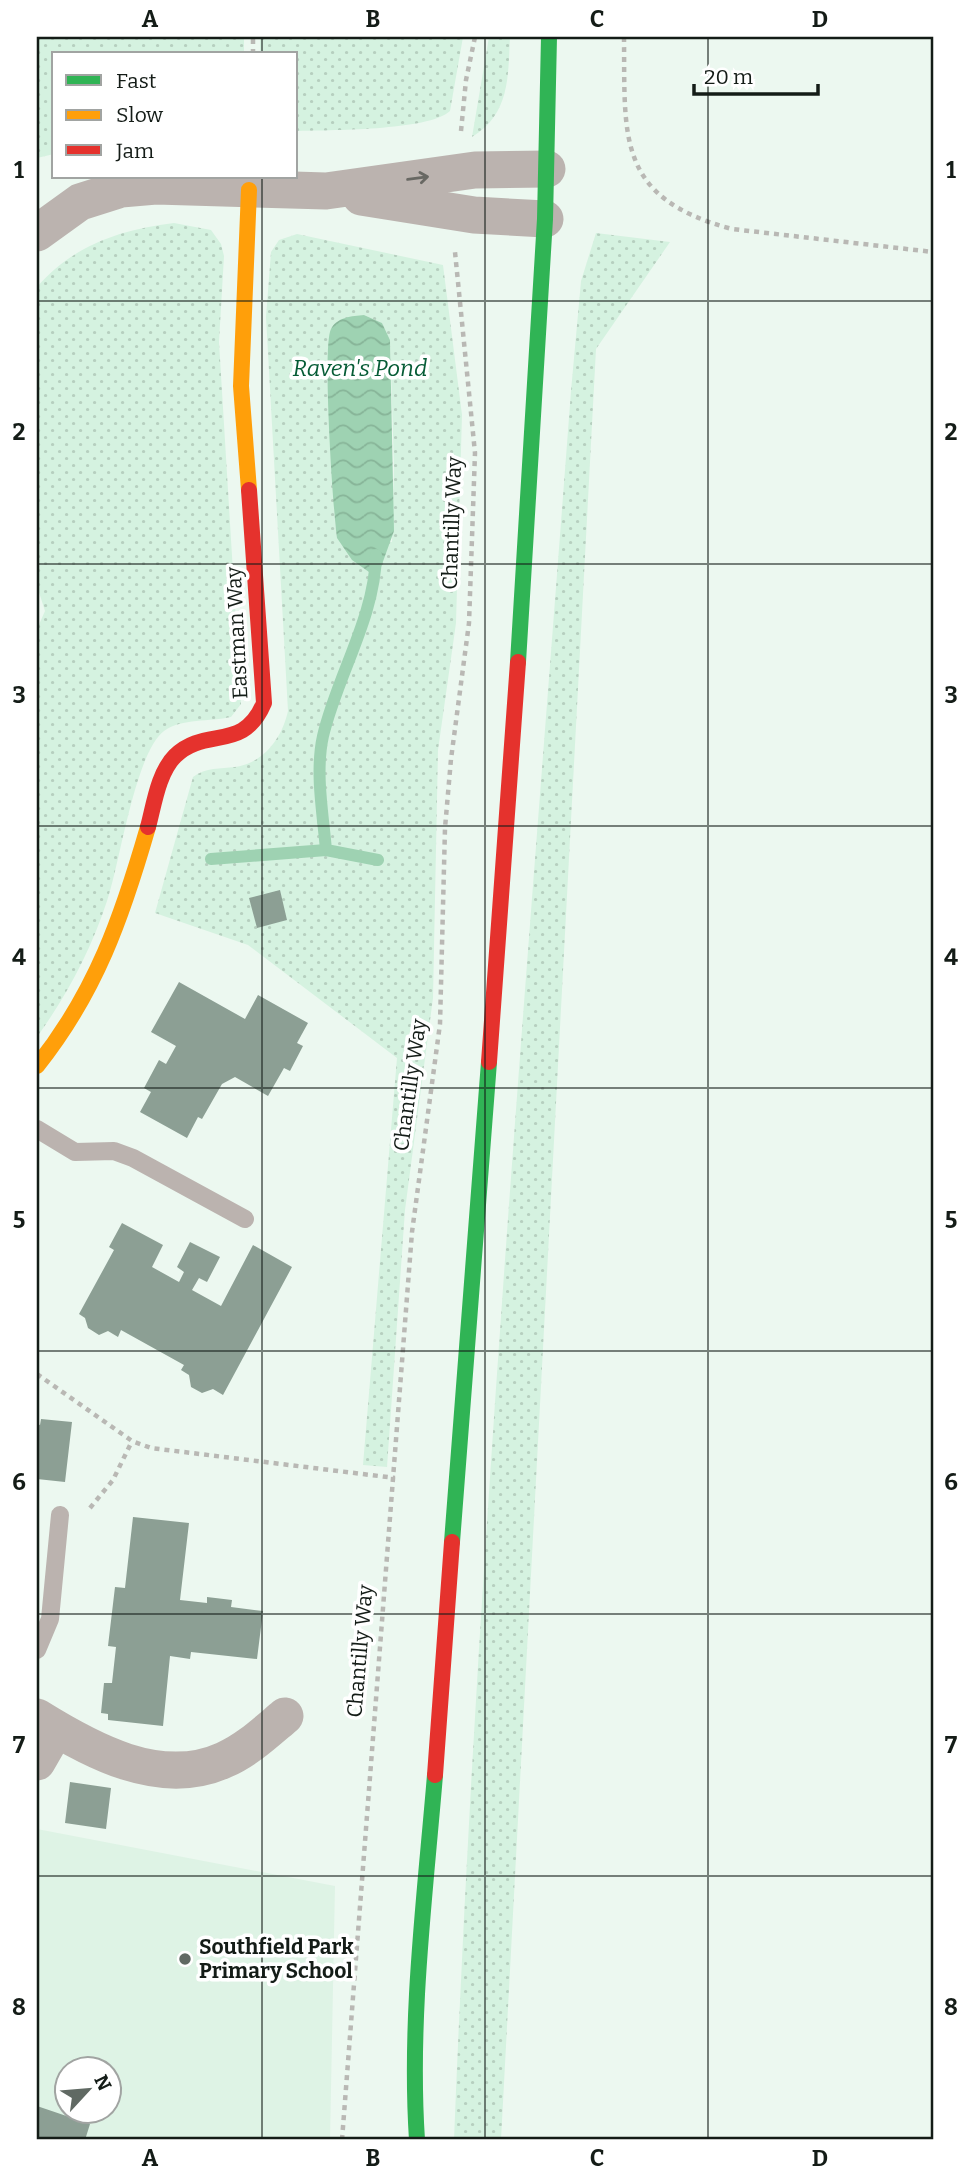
<svg xmlns="http://www.w3.org/2000/svg" width="970" height="2177" viewBox="0 0 970 2177" font-family="Bitter,serif">
	<style>
		.built { fill: #def3e5; fill-rule: evenodd }
		.grass { fill: url(#grass-dots); fill-rule: evenodd }
		.water { fill: url(#water-waves) }
		.lines { fill: none; stroke-linecap: round; stroke-linejoin: round }
		.stream { stroke: #9ed2b2; stroke-width: 12 }
		.building { fill: #8c9f94 }
		.path { stroke: #b9b8b4; stroke-width: 4.5; stroke-dasharray: 5 5; stroke-linecap: butt }
		.lane { stroke: #bbb3af; stroke-width: 18 }
		.street { stroke: #bbb3af; stroke-width: 37 }
		.fast { stroke: #30b455; stroke-width: 16 }
		.slow { stroke: #ff9f0a; stroke-width: 16 }
		.jam { stroke: #e5322d; stroke-width: 16 }
		.oneway { stroke: #686863 }
		.grid { fill: none; stroke: #141c17; stroke-width: 2; stroke-opacity: 0.55 }
		.poi-dot { fill: #606963; stroke: #fff; stroke-width: 2.5 }
		.labels { text-anchor: middle; stroke-width: 7; stroke-linejoin: round; paint-order: stroke }
		.street-label { font-size: 21px; fill: #141c17; stroke: #fff }
		.poi-label { font-size: 21px; font-weight: bold; fill: #141c17; stroke: #fff; text-anchor: start }
		.water-label { font-size: 23px; font-style: italic; fill: #065c36; stroke: #fff }
		.neatline { fill: none; stroke: #141c17; stroke-width: 2.5 }
		.grid-label { font-size: 23px; text-anchor: middle; font-weight: bold; fill: #141c17 }
	</style>
	<defs>
		<pattern id="grass-dots" width="8" height="8" patternUnits="userSpaceOnUse" patternTransform="scale(1.75)"><rect width="8" height="8" fill="#d5f2e0"/><path d="M2 2h.1M6 6h.1" fill="none" stroke="#b6cfbf" stroke-width="1.8" stroke-linecap="round"/></pattern>
		<pattern id="water-waves" width="16" height="10" patternUnits="userSpaceOnUse" patternTransform="scale(1.75)"><rect width="16" height="10" fill="#9ed2b2"/><path d="M0 5q4-4 8 0t8 0" fill="none" stroke="#87b498"/></pattern>
	</defs>
	<rect width="100%" height="100%" fill="#ecf8f0"/>
	<path class="built" d="M37,1829L335,1886L330,2140H37ZM66,2068H108V2110H66Z"/>
	<path class="grass" d="M37,37H244V54H54V154L37,158Z
		M260,37H463L450,111C429,131 327,130 296,131V54H260Z
		M489,37H510C508,77 510,114 472,137Z
		M174,223L211,230L221,244L224,256L219,342L241,704L231,717C210,722 182,718 164,731C135,753 120,863 107,901C91,950 67,995 37,1037V629L45,611L37,586V287C74,245 119,230 174,223Z
		M596,233L670,242L596,349L501,2140H454C477,1556 527,974 571,391L581,281Z
		M297,234L443,265L462,415L456,623L438,750L433,998L405,1210L387,1467L363,1465L397,1058L248,945L155,913L193,777C206,767 220,769 235,767C264,763 282,738 288,711L266,317L271,252L279,240ZM364,315L382,323L390,340L394,467L392,542L337,538L335,522L328,362Z"/>
	<path class="water" d="M364,315L382,323L390,340L394,531L381,567L369,572L352,560L337,538C333,511 322,346 331,329C337,317 352,316 364,315Z"/>
	<g class="lines">
		<path class="stream" d="M376,555C375,617 337,676 323,736C315,772 323,814 326,850L378,860
			M211,859L326,850"/>
	</g>
	<path class="building" d="M280,890L287,920L257,928L249,898Z
		M179,982L245,1019L258,995L308,1023L297,1043L303,1046L290,1071L284,1068L268,1096L235,1077L222,1084L202,1119L198,1117L187,1138L140,1112L151,1092L144,1088L159,1060L166,1064L176,1046L151,1032Z
		M122,1223L163,1245L152,1267L179,1282L184,1272L177,1267L190,1242L220,1257L207,1282L199,1278L192,1290L221,1306L253,1245L292,1267L223,1395L213,1389L202,1393L191,1387L189,1375L181,1370L184,1365L121,1330L118,1337L108,1331L99,1335L88,1328L85,1318L79,1314L114,1250L109,1247Z
		M41,1419L72,1422L65,1482L37,1479V1424L40,1425Z
		M133,1517L189,1523L180,1600L207,1603V1597L232,1600L231,1607L263,1611L257,1659L191,1652L190,1659L170,1656L163,1726L108,1720V1714L101,1713L104,1683H112L116,1647L108,1646L115,1587L125,1588Z
		M70,1782L111,1788L106,1829L65,1823Z
		M37,2106L90,2124L85,2140H37Z"/>
	<g class="lines">
		<path class="path" d="M624,37C625,138 616,198 732,229L933,252
			M253,54V37
			M461,131L466,80L475,37
			M37,1374L132,1441L151,1448L395,1478
			M90,1508L113,1480L132,1441
			M342,2140L412,1232L440,1024L445,828L451,759L469,623L475,453L455,252"/>
		<path class="lane" d="M37,1129L75,1152L114,1151L133,1158L245,1219
			M37,1650L50,1619L60,1515"/>
		<path class="street" d="M361,197L474,215L545,219
			M37,233L80,202L121,189L156,186L326,191L475,170L547,169
			M37,1717C90,1750 160,1789 224,1760C247,1750 266,1732 285,1716
			M37,1762L56,1729"/>
		<path class="fast" d="M518,662L545,219L549,37
			M452,1542L489,1062
			M417,2140C409,2019 425,1896 435,1775"/>
		<path class="slow" d="M249,490L241,386L249,190
			M37,1066C96,992 122,917 148,827"/>
		<path class="jam" d="M148,827C154,805 158,773 175,756C206,726 243,753 264,703L249,490
			M489,1062L518,662
			M435,1775L452,1542"/>
	</g>
	<defs><path id="oneway-shaft" d="M-6 0H5M1.5-3L5.5 0L1.5 3" fill="none" stroke-width="1.6" stroke-linecap="round" stroke-linejoin="round" transform="scale(1.75)"/></defs>
	<use class="oneway" href="#oneway-shaft" transform="translate(418 178) rotate(-8)"/>
	<path class="grid" d="M262,37V54M485,37V2140M708,37V2140M262,177V2140M37,301H933M37,564H933M37,826H933M37,1088H933M37,1351H933M37,1614H933M37,1876H933"/>
	<circle class="poi-dot" cx="185" cy="1959" r="7"/>
	<g class="labels">
		<g class="street-label">
			<text transform="translate(452 523) rotate(-88)" y="7">Chantilly Way</text>
			<text transform="translate(237 633) rotate(-93)" y="7">Eastman Way</text>
			<text transform="translate(410 1085) rotate(-82)" y="7">Chantilly Way</text>
			<text transform="translate(360 1651) rotate(-85)" y="7">Chantilly Way</text>
		</g>
		<g class="poi-label">
			<text x="199" y="1954">Southfield Park<tspan x="199" dy="24">Primary School</tspan></text>
		</g>
		<g class="water-label">
			<text x="360" y="376">Raven's Pond</text>
		</g>
	</g>
	<rect width="970" height="2177" fill="none" stroke="#ffffff" stroke-width="77"/>
	<rect x="52" y="52" width="245" height="126" fill="#ffffff" stroke="#a1a4a2" stroke-width="2"/>
	<rect x="66" y="75" width="35" height="10" fill="#30b455" stroke="#a1a4a2" stroke-width="2"/>
	<text x="116" y="88" font-size="21" fill="#141c17">Fast</text>
	<rect x="66" y="110" width="35" height="10" fill="#ff9f0a" stroke="#a1a4a2" stroke-width="2"/>
	<text x="116" y="122" font-size="21" fill="#141c17">Slow</text>
	<rect x="66" y="145" width="35" height="10" fill="#e5322d" stroke="#a1a4a2" stroke-width="2"/>
	<text x="116" y="158" font-size="21" fill="#141c17">Jam</text>
	<g transform="translate(88 2090) rotate(64)"><circle r="33" fill="#ffffff" stroke="#a1a4a2" stroke-width="2"/>
	<path d="M0-5L12 26L0 18L-12 26Z" fill="#606963"/>
	<text y="-10" font-size="19" font-weight="bold" text-anchor="middle" fill="#141c17">N</text>
	</g>
	<path d="M694 84v10h124v-10" fill="none" stroke="#141c17" stroke-width="3.5"/>
	<text x="704" y="84" font-size="21" fill="#141c17" stroke="#ffffff" stroke-width="5" paint-order="stroke">20 m</text>
	<rect x="38" y="38" width="894" height="2100" class="neatline"/>
	<g class="grid-label">
		<text x="150" y="27">A</text>
		<text x="373" y="27">B</text>
		<text x="597" y="27">C</text>
		<text x="820" y="27">D</text>
		<text x="19" y="178">1</text>
		<text x="951" y="178">1</text>
		<text x="19" y="440">2</text>
		<text x="951" y="440">2</text>
		<text x="19" y="703">3</text>
		<text x="951" y="703">3</text>
		<text x="19" y="965">4</text>
		<text x="951" y="965">4</text>
		<text x="19" y="1228">5</text>
		<text x="951" y="1228">5</text>
		<text x="19" y="1490">6</text>
		<text x="951" y="1490">6</text>
		<text x="19" y="1753">7</text>
		<text x="951" y="1753">7</text>
		<text x="19" y="2015">8</text>
		<text x="951" y="2015">8</text>
		<text x="150" y="2166">A</text>
		<text x="373" y="2166">B</text>
		<text x="597" y="2166">C</text>
		<text x="820" y="2166">D</text>
	</g>
</svg>
